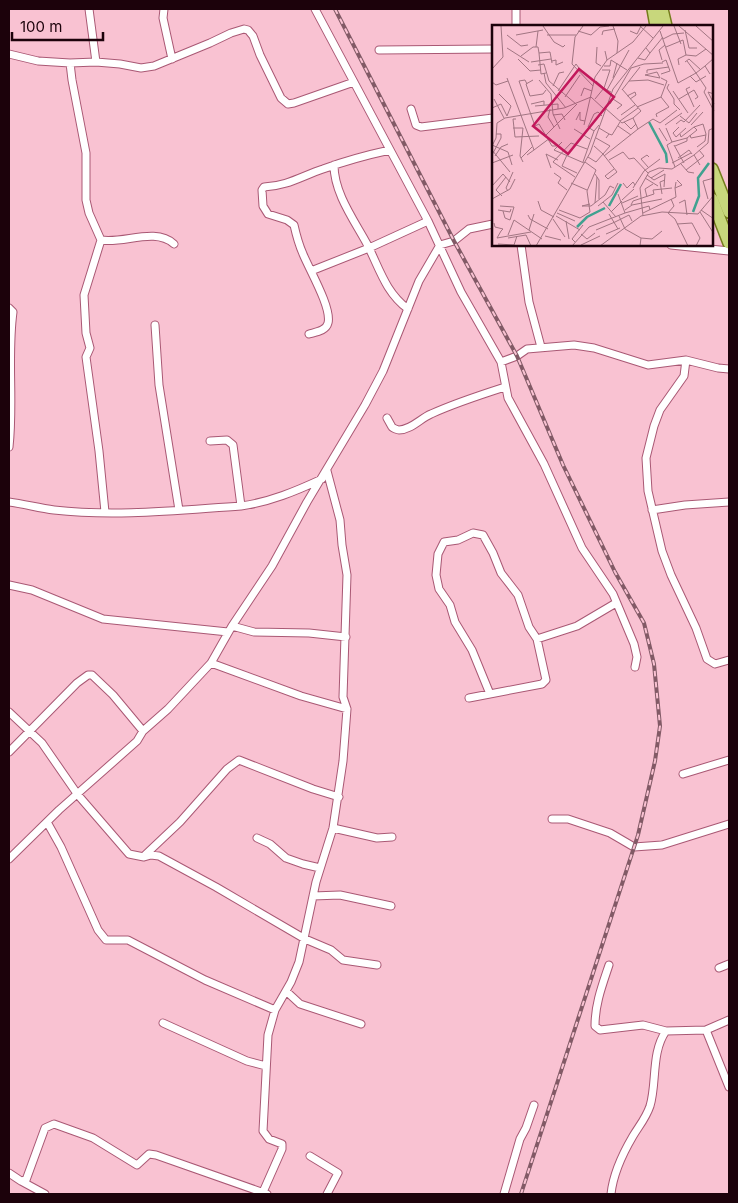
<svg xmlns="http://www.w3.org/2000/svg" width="738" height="1203" viewBox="0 0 738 1203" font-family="Inter,sans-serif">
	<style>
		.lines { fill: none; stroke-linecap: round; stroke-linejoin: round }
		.minor-casing { stroke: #a95874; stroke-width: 9 }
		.primary-casing { stroke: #747c1c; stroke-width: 14 }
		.minor { stroke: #fff; stroke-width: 7 }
		.primary { stroke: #c8d77c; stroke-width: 11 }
		.rail-casing { stroke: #825a66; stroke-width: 4 }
		.rail { stroke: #f9c2d2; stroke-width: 2; stroke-dasharray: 5.5; stroke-linecap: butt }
		.inset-river { fill: none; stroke: #41a190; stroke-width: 2.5 }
		.inset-road { fill: none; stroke: #a17582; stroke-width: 1 }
		.view { fill: #c2185b; fill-opacity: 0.15; stroke: #c2185b; stroke-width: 2.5 }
		.inset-edge { fill: none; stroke: #1c020b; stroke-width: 2.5 }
	</style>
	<rect width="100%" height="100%" fill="#f9c2d2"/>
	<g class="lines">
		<g class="minor-casing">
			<path id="minor" d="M89,9L96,62
				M164,9L163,18L172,59
				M315,9L428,221L461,292L501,362L508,398L544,464L582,548L613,594L634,644L637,657L635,667
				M516,26V9
				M379,50L493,49
				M9,54L38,61L70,63L96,62L120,64L141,68L154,66L210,43L231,33L244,29L248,30L253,36L260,55L281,98L288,104L294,103L354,82
				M70,63L72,80L86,153V200L89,213L101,240L84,295L86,333L90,348L86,357L99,451L105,512
				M411,109L416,125L421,127L493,118
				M334,165C334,193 354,220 367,244C379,267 385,292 408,309
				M101,240C124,244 155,227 174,244
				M521,245L529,302L541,347
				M671,245L729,251
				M311,271L369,248L428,221
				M9,308L13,312C7,357 14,402 9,447
				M155,325L159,385L179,510
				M309,334C316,332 326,331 328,323C332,308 309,269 303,254C299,245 296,234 294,225L287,220L268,214L263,206L262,190L264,187C287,186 302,176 323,169C345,161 367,155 390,150
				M501,362L517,356L527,349L574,345L594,348L648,365L686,360
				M729,369L718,368L686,360L684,376L660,410L654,426L646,458L648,491L662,551L671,575L696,628L707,659L715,664L729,660
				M387,418L392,427C392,428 398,430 399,430C411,430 421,418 431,414C455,403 480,395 505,387
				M210,441L227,440L233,445L241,506
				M9,502C24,504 39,508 54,510C116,517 179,510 241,506C270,502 296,491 322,479
				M652,510L685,505L729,502
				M9,585L32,590L103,619L228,632
				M232,626L254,632L309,633L346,637
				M211,663L301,696L347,709
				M490,694L472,650L455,622L450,605L439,589L436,575L438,554L444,542L458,540L473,533L483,535L493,553L501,573L518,595L529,627L537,639L577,626L616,603
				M469,698L542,684L546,680L537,639
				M9,712L42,743L78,795L129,854L144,857L151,855L159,856L216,887L305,939L331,950L343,960L377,965
				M9,752L77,683L88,675H92L113,695L143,731
				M683,774L729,760
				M552,819H568L610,833L634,847L662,845L729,824
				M47,822L61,847L98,930L106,940H128L205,980L275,1010
				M333,828L377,838L392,837
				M257,838L270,844L286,858L303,864L320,868
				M144,856L180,822L227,769L239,760L313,789L339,797
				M9,859L59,810L137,741L143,731L168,709L211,663L232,626L272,566L307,502L365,405L383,371L419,281L440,245L454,241L469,229L493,224
				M313,896L340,895L391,906
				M609,965C602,986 595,1004 595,1026L600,1030L643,1025L666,1031
				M719,968L729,964
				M286,991L300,1004L361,1024
				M163,1023L247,1061L266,1066
				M706,1030L729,1087
				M310,1156L338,1173L327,1194
				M9,1173L21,1181L26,1180L45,1128L54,1124L93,1138L137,1165L149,1154L156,1155L267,1194
				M21,1181L45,1194
				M263,1192L282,1149V1144L269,1139L263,1131L268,1035L275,1010L291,982L299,962L316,882L333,828L343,761L347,709L343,697L347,575L342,545L340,520L327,471
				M504,1194L520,1139L526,1128L534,1105
				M611,1194C613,1175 623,1153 633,1136C639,1126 646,1118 650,1106C657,1083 651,1052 666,1031L706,1030L729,1020"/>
		</g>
		<g class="primary-casing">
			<path id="primary" d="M653,9L656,26
				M662,9L666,26
				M712,169L729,212
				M712,199L729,243"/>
		</g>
		<use href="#minor" class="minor"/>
		<use href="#primary" class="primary"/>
		<g class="rail-casing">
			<path id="rail" d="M335,9L454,241L517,356L563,465L615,572L644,623L654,664L660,726L655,761L638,835L521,1194"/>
		</g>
		<use href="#rail" class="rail"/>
	</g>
	<g transform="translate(492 25)">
		<rect width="221" height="221" fill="#f9c2d2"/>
		<path class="inset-river" d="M157,97L174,129L175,138M117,181L129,159M201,187L207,171L206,153L217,138M85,202L95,192L113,183"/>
		<path class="inset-road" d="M51,1L62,17L71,22L73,20M91,1L83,12L80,39L101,61M121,1L126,16L125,28M148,1L161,13M182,1L189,19M187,1L222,31M204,1L222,17M193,5L197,23H205M86,6L99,10L108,2L117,1M138,6L145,9L149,1M168,6L186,58L204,48L195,36M15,10L29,21L36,20M24,10L51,5M55,10H84M110,10L111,6L123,4M171,14L181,9L192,8M44,22L46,6M105,22L104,38L109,41M174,22L191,15L194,30M15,23L37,37M154,23L158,28L171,12M29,31L41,22H46L47,28M146,33L153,35L158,28M26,34L38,46L49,45M115,35L141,17L154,1M170,35L167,25L173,20M60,36L64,35V40L71,37M39,37L59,34M193,37L197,34L209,45M46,40L52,39L57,56L84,79M187,40L186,34L194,30L204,31L214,24M112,41H118L119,35L135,45M213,41L204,48L214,63L212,67L222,86M0,44L11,32L9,1M110,45H118L112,63L115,65M52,48L54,58L74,83M54,48L49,49L47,28L58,27L60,38M155,48V45L177,42M169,49L178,46L174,35L170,37M218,49L213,41L222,33M153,50L165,47L168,53M153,50L168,53M198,51L204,57L214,51M15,53L42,125L35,130M121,53L125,38M41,55L34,59L38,71L51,69L54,65M47,55L59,69L61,89L68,104M137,56L148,42M0,57L4,60L16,56M35,59L33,55L27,56L38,87M177,59L175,63L182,74V79L188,85M61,61L67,48L72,47M198,62L194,64L202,82M130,64L149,86L141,93M130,65L137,56L156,55L172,60M66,66L84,39L87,43L85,46M181,66L196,88M119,67L115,65L137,25M7,69L19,81L15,91M222,69L216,67L222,79M89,71L92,63L100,66M135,71L143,67L144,70L138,74M73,72L88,50M2,74L12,93M103,74L112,63L104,56M121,74L130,80L125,84M187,74L202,65L206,72L203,74M39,79L52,76V80M118,79L139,43L152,39L171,38M43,81L66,79V84M145,82L169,72L175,56L169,53M0,83L9,79L15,91M58,84L56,92L62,102M38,87L43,101L47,99L60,121H64M61,90L70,89L73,95M129,90L143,80M188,91L197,98L205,88M165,92L164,89L177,82L169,72M24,94H21L23,112L47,111M84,95L88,87V95L93,96M128,96L146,83M132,97L139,104L144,99M184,99L189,95L192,97L208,80M92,100L103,52L115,35L113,26M107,100L102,106L96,102L102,89L106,87L110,91M173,100L190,88M199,100L211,87M126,101L139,110M187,102L181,108L184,112L194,103M202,102L211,99L214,109L213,116L205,122M21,103H31L28,131L31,137M107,103L117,109L114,113M167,103L175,116M174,103L180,117L195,113V116L183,121M82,104L98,114M146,104L161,94L168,98L185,85M117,109L120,110L128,97M188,109L189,112L202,102L205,105L195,113M54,110L85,79M198,110L199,113L214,110M104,113L118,121L111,129M70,117L62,125L92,138M180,117L175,120L183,142M0,120L16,127L20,140M182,120L192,138M0,121L4,113L5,98L13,93L72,83L99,72L112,84M102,121L111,129L125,147L116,154L113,151L122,144M0,125L18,147M42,125L58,113M0,130L9,113V109H4M75,130L70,141L85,148M202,130L216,118L217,105L222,103M3,131L9,122L16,119M112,131L146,104L141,93L130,98L113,83M96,132L104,137L111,129M29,133L40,122M186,133L197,125L200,129M117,135L131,127L137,134L142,133L156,148M91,137L102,106M0,138L21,130M180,138L199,128M189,139L196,147L202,148M156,142L149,134L155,130L157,132M59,143L54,129L66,135M194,145L212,131L207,125M62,148L69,153L66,158L75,165M103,149L107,155V174M155,150L162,155L173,149L172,162M83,152L61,137L79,118L95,124M153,153L166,161M159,153L172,145M184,157L183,163L190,160L185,155M79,158L95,165M131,158L135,163L141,157L143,160M0,161L11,149L18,157M141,163L152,146L168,134M16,166L14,163L21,147M170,169L168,157L173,155M10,171L4,165L14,152M155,172L153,164L161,159M0,174L18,164L23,154M179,174L182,181L176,188L183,194L196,221M216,174L211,156L222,153M130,175L142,164M46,176L49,185L62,192M111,177L124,192M103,178L105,152M130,178L146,171M187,178L193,175L195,190M98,179L90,181H99M139,180L141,176L162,169L161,165L180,163M8,181L22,182L18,195L13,193L11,186M99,181L113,170L118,161L122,163M106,181L120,170L126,158M6,185L18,187L19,184M67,185L88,193L98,187L95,166L104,145L93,137M133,185L140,180L170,174M209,185L222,194M119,187L130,176M208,187L222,209M65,188L83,196M133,188L157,181L158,185M151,188L184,172L183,163M117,189L126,204M36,190L38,194L56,204M64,191L88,205M127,191L133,204L149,213L148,221M151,191L148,163L157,147L167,143L180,144L202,130L208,140M61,194L73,212M74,196L77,214M123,197L137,190L140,196M2,198L3,202L11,204L9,206M185,199L200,198L208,213L204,221M37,205L42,189M104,205L123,197M9,206L5,213L39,207M89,209L95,214L103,208M114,209L128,203M16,210L22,195L50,214M53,211L69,215M16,213L34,210L39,221M149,213L160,214L170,206M83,217L80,214L91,200M6,219L22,220L25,211M89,220L108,211M44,221L98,128L121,64L171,1M80,221L97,202L133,188L126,169M108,221L149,191L170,187L206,189L222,170"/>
		<path class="view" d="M87,44L122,72L76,129L41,101Z"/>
		<rect width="221" height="221" class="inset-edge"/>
	</g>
	<rect width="738" height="1203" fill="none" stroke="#1c020b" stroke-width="20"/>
	<path d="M12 32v8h91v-8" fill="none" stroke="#1c020b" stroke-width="2.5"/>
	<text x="20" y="32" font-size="15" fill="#1c020b" stroke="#f9c2d2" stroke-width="4" paint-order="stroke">100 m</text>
</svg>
